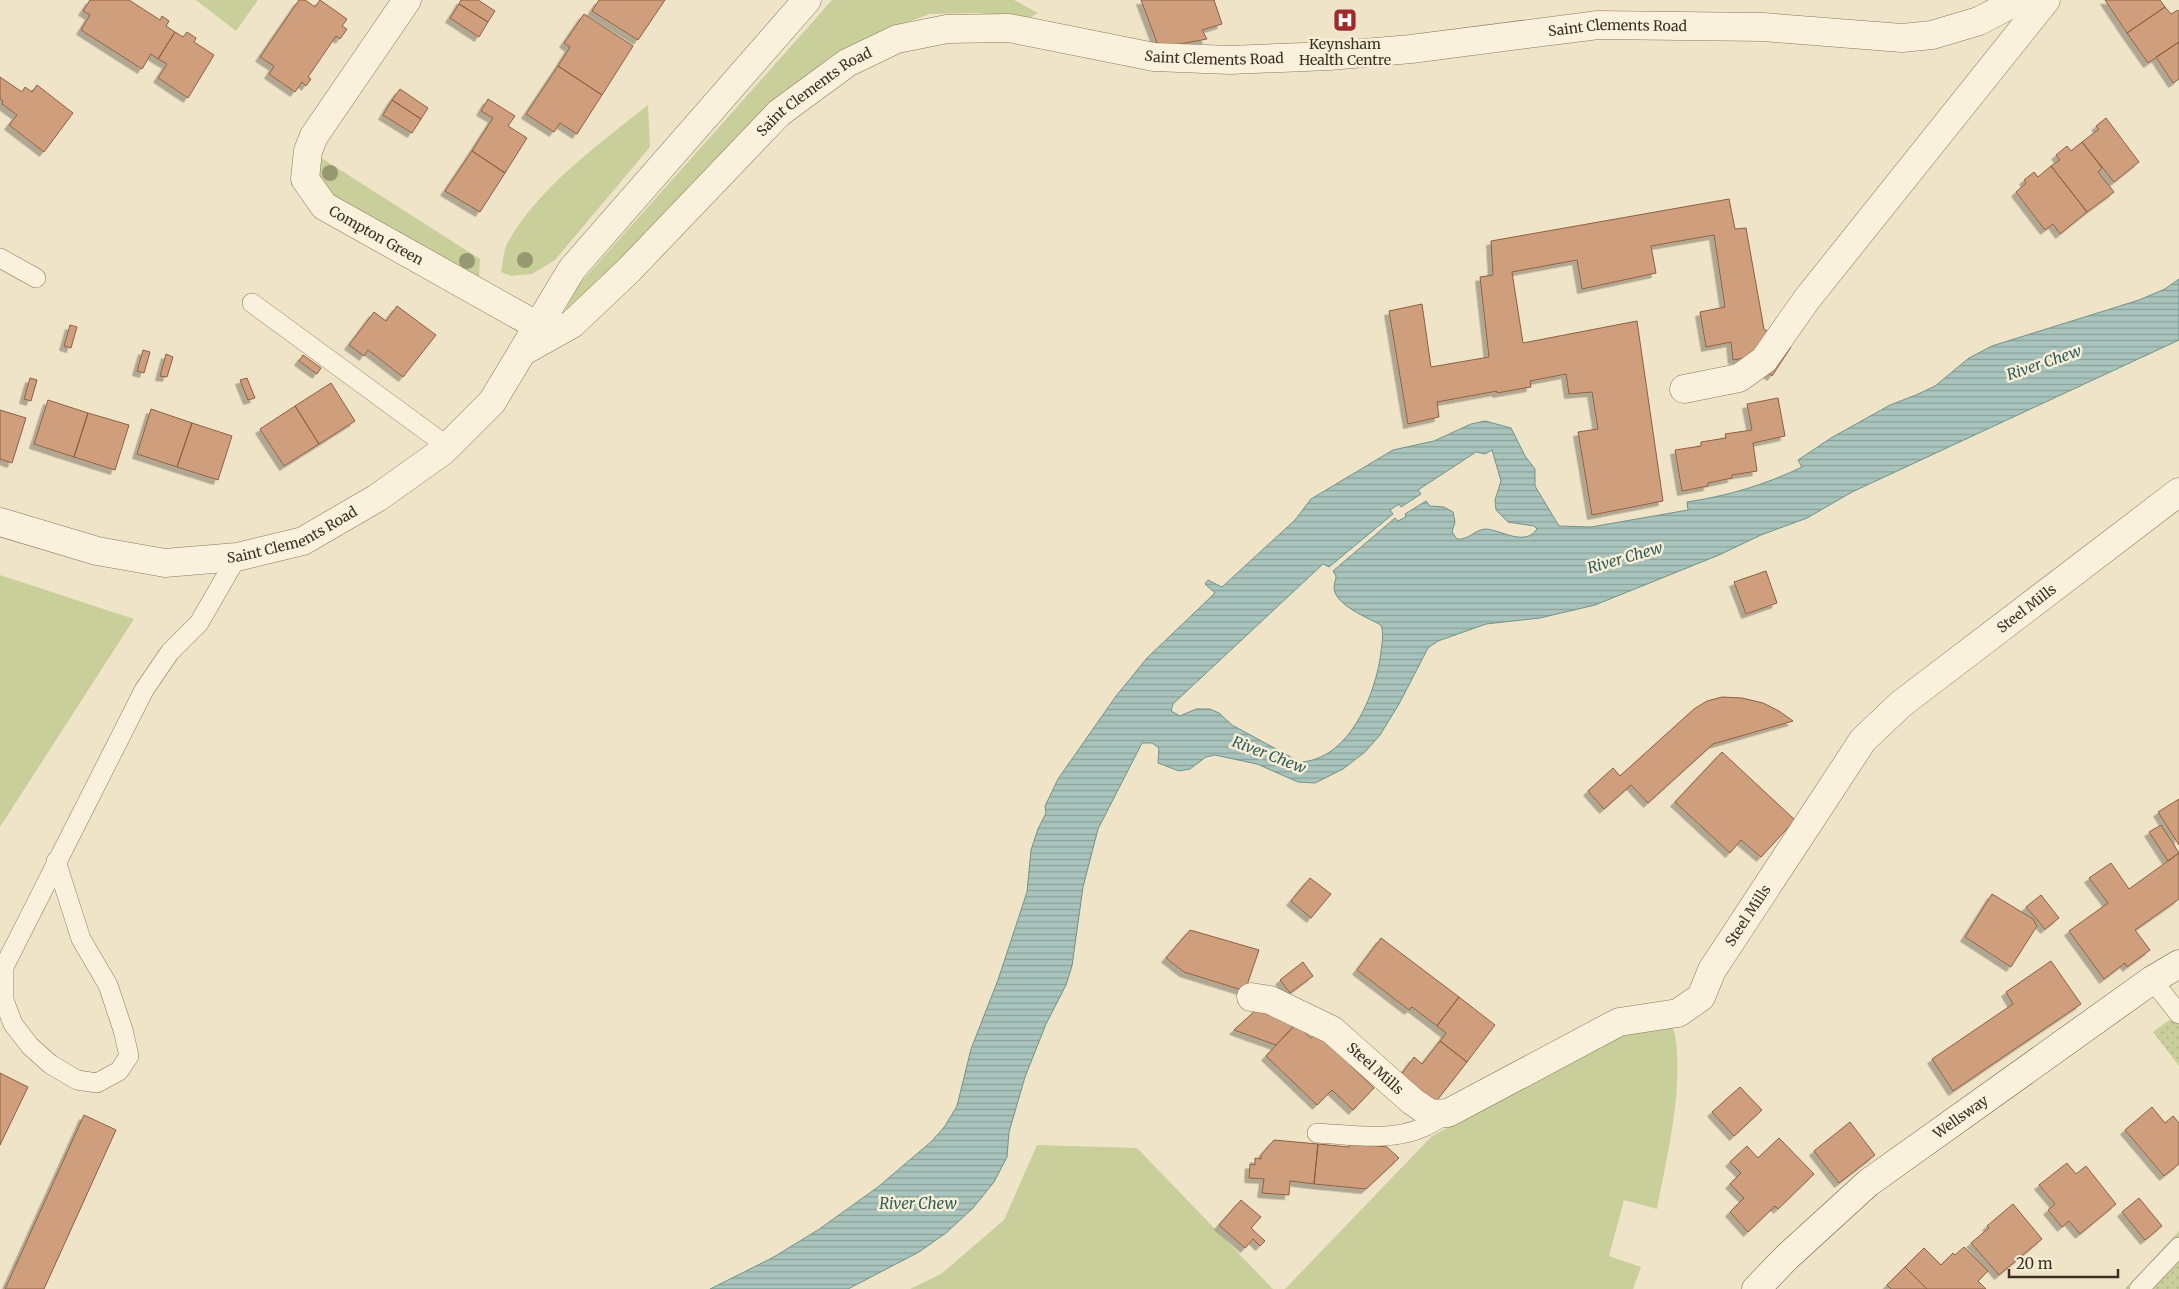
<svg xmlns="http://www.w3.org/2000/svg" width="2179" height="1289" viewBox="0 0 2179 1289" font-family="Merriweather,serif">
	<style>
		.grass { fill: #c9cf9b }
		.park { fill: url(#park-dots) }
		.water { fill: url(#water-rules); stroke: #6f938a; fill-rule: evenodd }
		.building { fill: #cf9f7d; stroke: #8d5f41; filter: url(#shadow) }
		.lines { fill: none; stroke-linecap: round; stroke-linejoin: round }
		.lane-casing { stroke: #8d765c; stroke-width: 20 }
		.street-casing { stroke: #8d765c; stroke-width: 29 }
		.secondary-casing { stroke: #6f573f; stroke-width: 29 }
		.lane { stroke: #faf1dc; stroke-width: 19 }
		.street { stroke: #faf1dc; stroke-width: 28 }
		.secondary { stroke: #faf1dc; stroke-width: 28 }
		.tree { fill: #96986f }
		.labels { text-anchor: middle; stroke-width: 5; stroke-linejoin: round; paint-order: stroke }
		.street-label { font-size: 14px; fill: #3d2e20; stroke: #f7eed8 }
		.poi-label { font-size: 14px; fill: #3d2e20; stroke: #f7eed8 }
		.water-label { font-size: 15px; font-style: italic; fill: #2f5d5a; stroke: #f7eed8 }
	</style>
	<defs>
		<pattern id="park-dots" width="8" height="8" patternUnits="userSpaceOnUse" patternTransform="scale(1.25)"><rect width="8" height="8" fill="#c9cf9b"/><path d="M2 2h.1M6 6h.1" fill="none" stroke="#aeb285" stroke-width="1.8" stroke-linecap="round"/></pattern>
		<pattern id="water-rules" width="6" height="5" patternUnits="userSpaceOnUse" patternTransform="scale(1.25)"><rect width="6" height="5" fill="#a9c4bc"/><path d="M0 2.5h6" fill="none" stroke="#8ba098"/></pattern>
		<filter id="shadow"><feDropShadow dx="-4.5" dy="4.5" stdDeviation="0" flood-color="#0004"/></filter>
	</defs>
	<rect width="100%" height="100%" fill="#f0e4c8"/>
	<path class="grass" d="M196,0H258L236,31Z
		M832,0H1014L1038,13L1029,18L976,13L930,14L880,32L831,56L773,103L694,189L562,319L574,290Z
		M648,105L650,147L555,260L532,274L511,276L501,272C503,263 503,250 508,242C539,187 599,144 648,105Z
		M320,157L480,259L479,278L331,195L320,177Z
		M0,575L134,619L0,827Z
		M1666,1018C1669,1023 1674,1029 1675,1035C1684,1088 1667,1156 1657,1209L1624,1200L1609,1256L1641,1267L1633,1289H1285L1432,1136L1643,1023Z
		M1037,1145L1137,1148L1273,1289H910L941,1274L1004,1220Z"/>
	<path class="park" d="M2179,1013V1066L2153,1032Z
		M2179,1231V1289H2125Z"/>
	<path class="water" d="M2179,279V340L1852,492L1807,518L1761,535L1719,555L1595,605L1540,618L1486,624L1438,641L1428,648L1399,704L1380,735L1365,752L1343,769L1315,783L1298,782L1257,764L1215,755L1206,757L1190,769L1179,771L1158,763L1159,748L1152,743H1142L1098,829L1083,887L1072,966L1066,985L1046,1024L1025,1077L1009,1132L1007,1157L994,1182L973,1208L946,1233L919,1252L848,1289H710L772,1258L818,1230L878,1187L932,1141L945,1126L957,1106L971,1049L998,980L1027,892L1031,850L1038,829L1046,813L1045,806L1058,779L1116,696L1147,658L1215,593L1205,584L1208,580L1222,587L1295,520L1311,499L1393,450L1434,441L1471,424L1485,421L1511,428L1525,456L1535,469V486L1559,526L1591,527L1688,510L1687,502C1727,496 1765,485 1802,467L1798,460L1831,438L1890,405L1916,395L1935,386L1969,358L1992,346L2139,300L2165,289ZM1492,450L1501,481L1495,500L1496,510L1508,522L1534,526L1537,529C1525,547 1501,530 1486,529C1475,529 1468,541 1457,539L1452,532L1455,522L1453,512L1444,507L1430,506L1426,501L1405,514L1406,517L1398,521L1395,518L1333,571L1336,576C1336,579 1334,584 1334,588C1335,605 1368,618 1381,625C1384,634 1382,642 1381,652C1376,694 1349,760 1300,762L1232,725L1219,713L1210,709H1196L1180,716L1171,711L1173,704L1323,564L1329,567L1393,514L1390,510L1399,504L1401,507L1421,494L1418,490L1476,452L1485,454Z"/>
	<path class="building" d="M90,0H129L160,20L162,16L169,21L166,26L175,32L158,59L151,54L142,69L81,30L90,15L83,11Z
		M299,0H305L315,7L320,0L347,19L342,26L347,29L340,39L336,36L308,77L311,79L306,86L302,82L295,92L269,74L274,66L260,57Z
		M461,0H478L495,11L488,22L459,4Z
		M599,0H665L638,40L592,11Z
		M1141,0H1214L1222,24L1202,30L1207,39L1159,48Z
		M2105,0H2160L2165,7L2127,33Z
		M459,4L488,22L479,37L450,18Z
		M2165,7L2171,14L2178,10L2179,12V42L2148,63L2127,33Z
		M584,14L633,46L602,95L558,66L570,47L564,43Z
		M175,32L183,37L187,32L196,38L194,42L214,55L188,98L158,78L167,64L158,59Z
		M2179,42V79L2173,83L2156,57Z
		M558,66L602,95L577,134L560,123L554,132L526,114Z
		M0,77L22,92L25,87L32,92L37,85L73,113L44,152L9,125L17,115L2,104L3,101L0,99Z
		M400,89L428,108L421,119L392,100Z
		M488,99L515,116L508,126L527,138L505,173L472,151L493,118L481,111Z
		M392,100L421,119L412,133L383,115Z
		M2106,118L2139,162L2114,182L2082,142L2099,129L2096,126Z
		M2082,142L2102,168L2098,172L2114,192L2087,212L2051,166L2060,160L2056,155L2067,146L2071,151Z
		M472,151L505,173L480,212L445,191Z
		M2051,166L2087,212L2060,234L2053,224L2045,230L2016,192L2026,183L2024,180L2034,172L2038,177Z
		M1729,199L1735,229L1746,228L1764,329L1791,347L1772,376L1745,358L1733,360L1731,342L1706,347L1700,312L1725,307L1714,235L1651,246L1656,273L1582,289L1577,260L1512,272L1523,343L1637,321L1663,501L1592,515L1578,432L1598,429L1592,392L1569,394L1566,374L1530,381L1531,387L1497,393V391L1437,402L1439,417L1408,424L1389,311L1422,304L1431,367L1489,357L1480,277L1493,275L1491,241Z
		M397,306L436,335L403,377L368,350L364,356L349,345L374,312L386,321Z
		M70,325L77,327L71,348L64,346Z
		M143,350L150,352L144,373L137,371Z
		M166,354L173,357L167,377L160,376Z
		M303,355L321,368L317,374L299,361Z
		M30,378L37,380L31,401L24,399Z
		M247,378L255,398L248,400L240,380Z
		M331,383L355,421L319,444L295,406Z
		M1778,398L1785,436L1753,443L1757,471L1732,475V478L1708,483V486L1682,491L1675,450L1701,446V442L1726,438L1725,434L1752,430L1747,404Z
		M48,400L88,413L74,457L34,444Z
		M295,406L319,444L284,466L260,429Z
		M151,409L192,423L177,467L137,454Z
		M0,410L26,418L12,463L0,459Z
		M88,413L129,425L115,470L74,457Z
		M192,423L232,436L218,480L177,467Z
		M1766,571L1777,603L1746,614L1734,582Z
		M1722,697L1742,698L1763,703L1779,711L1793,721L1713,744L1648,803L1631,785L1604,809L1588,791L1613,768L1620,776L1694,709L1707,701Z
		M1722,752L1795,820L1761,857L1741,840L1730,853L1675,802Z
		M2179,799V845L2158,812Z
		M2161,825L2179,853L2168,861L2149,832Z
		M2179,853V899L2135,930L2150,950L2127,967L2125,963L2104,979L2069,931L2108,903L2089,878L2111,863L2129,889Z
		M1310,878L1331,894L1311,918L1291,901Z
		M1992,894L2033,919L2037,926L2011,967L1965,937Z
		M2041,895L2059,918L2045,929L2026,907Z
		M1190,930L1259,950L1245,991L1184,972L1166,958Z
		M1381,938L1459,997L1437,1026L1412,1007L1409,1010L1357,970Z
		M2051,961L2081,1004L1953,1091L1932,1059L2013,1004L2006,992Z
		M1303,962L1313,976L1290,993L1280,980Z
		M1459,997L1495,1025L1467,1062L1440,1041L1446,1033L1437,1026Z
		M1256,1010L1296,1024L1276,1045L1234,1030Z
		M1296,1024L1311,1038L1316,1032L1374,1088L1353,1110L1332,1090L1317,1105L1266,1056Z
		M1440,1041L1467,1062L1435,1103L1400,1076L1414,1057L1422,1064Z
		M0,1073L28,1087L0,1145Z
		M1740,1087L1762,1110L1734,1136L1712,1112Z
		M2152,1107L2165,1123L2173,1116L2179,1123V1164L2164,1176L2125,1130Z
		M84,1115L116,1130L44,1289H5Z
		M1850,1122L1875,1155L1839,1183L1814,1151Z
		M1779,1138L1814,1174L1778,1209L1775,1206L1748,1232L1730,1212L1744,1198L1730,1184L1741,1173L1730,1162L1747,1146L1758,1158Z
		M1274,1140L1318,1144L1314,1184L1290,1181L1289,1195L1262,1193L1264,1179L1249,1178L1250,1164L1255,1165V1158L1261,1159V1155Z
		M1349,1143L1387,1147L1399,1158L1366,1189L1314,1184L1318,1144L1349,1147Z
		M2067,1163L2076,1174L2086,1166L2116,1204L2080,1234L2069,1221L2062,1227L2048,1210L2055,1204L2039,1185Z
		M2139,1198L2162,1226L2145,1240L2122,1212Z
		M1241,1200L1261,1217L1251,1228L1265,1241L1260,1246L1253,1239L1245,1248L1219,1225Z
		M2013,1204L2042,1239L1999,1275L1971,1243L1989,1228L1987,1226Z
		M1964,1247L1988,1271L1978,1281L1986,1289H1927L1905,1267L1924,1248L1941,1265L1953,1253L1955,1255Z
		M1905,1267L1927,1289H1891L1887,1285Z"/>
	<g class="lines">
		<g class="lane-casing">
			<path id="lane" d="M0,258L36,278
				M252,303L447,446
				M56,861L81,939L108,985L123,1030L129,1056L119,1071L97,1083L77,1080L50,1064L30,1046L13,1024L4,1000V967L144,690L170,652L199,623L237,557
				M2152,980L2179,1014
				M1317,1133C1351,1135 1392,1142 1424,1127C1432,1123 1440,1118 1447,1114
				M2139,1289L2179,1247"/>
		</g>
		<g class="street-casing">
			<g id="street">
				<path id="s1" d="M407,0L314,136L308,151L305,179L324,206L536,325"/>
				<path id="s2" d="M522,352L572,324L628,271L779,113L847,63L897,39L947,29L1009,28L1154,57L1230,60L1329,56L1411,49L1598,25L1763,27L1902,38L1932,35L1979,21L2019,0"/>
				<path d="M1684,389L1739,378L1764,360L1807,299L2046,0"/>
				<path id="s3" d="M0,522L97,551L165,563L237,557L303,541L377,498L443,451L492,402L572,269L807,0"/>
				<path id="s4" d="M1251,997L1270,1000L1332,1030L1412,1101L1431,1114L1448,1113L1619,1022L1678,1013L1701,997L1712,970L1863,740L1901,704L2179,492"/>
			</g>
		</g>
		<g class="secondary-casing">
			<g id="secondary">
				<path id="s5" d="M1756,1289L1787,1257L1868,1183L2152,980L2179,964"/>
			</g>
		</g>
		<use href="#lane" class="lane"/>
		<use href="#street" class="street"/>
		<use href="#secondary" class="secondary"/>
	</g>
	<g class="tree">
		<circle cx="330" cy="173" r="8"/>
		<circle cx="525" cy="260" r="8"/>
		<circle cx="467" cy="261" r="8"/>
	</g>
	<defs>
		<g id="hospital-square" transform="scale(1.25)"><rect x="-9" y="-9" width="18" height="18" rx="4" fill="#9e2a2b" stroke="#f7eed8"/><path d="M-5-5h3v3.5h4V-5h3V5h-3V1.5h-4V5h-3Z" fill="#fff"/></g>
	</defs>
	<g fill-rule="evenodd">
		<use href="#hospital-square" x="1345" y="20"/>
	</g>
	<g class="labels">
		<g class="street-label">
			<text dy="5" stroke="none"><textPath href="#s2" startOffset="1219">Saint Clements Road</textPath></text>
			<text dy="5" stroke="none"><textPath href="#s2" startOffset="814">Saint Clements Road</textPath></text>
			<text dy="5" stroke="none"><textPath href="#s2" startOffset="394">Saint Clements Road</textPath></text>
			<text dy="5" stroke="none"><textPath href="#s1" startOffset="302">Compton Green</textPath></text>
			<text dy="5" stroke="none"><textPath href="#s3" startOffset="302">Saint Clements Road</textPath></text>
			<text dy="5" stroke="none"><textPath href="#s4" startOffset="1031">Steel Mills</textPath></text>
			<text dy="5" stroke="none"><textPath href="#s4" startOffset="611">Steel Mills</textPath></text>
			<text dy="5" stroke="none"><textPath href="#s4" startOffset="146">Steel Mills</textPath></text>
			<text dy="5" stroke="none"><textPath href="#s5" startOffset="268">Wellsway</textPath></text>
		</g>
		<g class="poi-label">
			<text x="1345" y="49">Keynsham<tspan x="1345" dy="16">Health Centre</tspan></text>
		</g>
		<g class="water-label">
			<text transform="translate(2044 363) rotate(-19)" y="5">River Chew</text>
			<text transform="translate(1625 558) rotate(-16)" y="5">River Chew</text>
			<text transform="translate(1269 755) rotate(21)" y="5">River Chew</text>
			<text x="918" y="1209">River Chew</text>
		</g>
	</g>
	<path d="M2009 1269v8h109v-8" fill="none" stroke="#3d2e20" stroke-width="2.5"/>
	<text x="2016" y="1269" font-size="15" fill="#3d2e20" stroke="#f7eed8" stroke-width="4" paint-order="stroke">20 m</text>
</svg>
